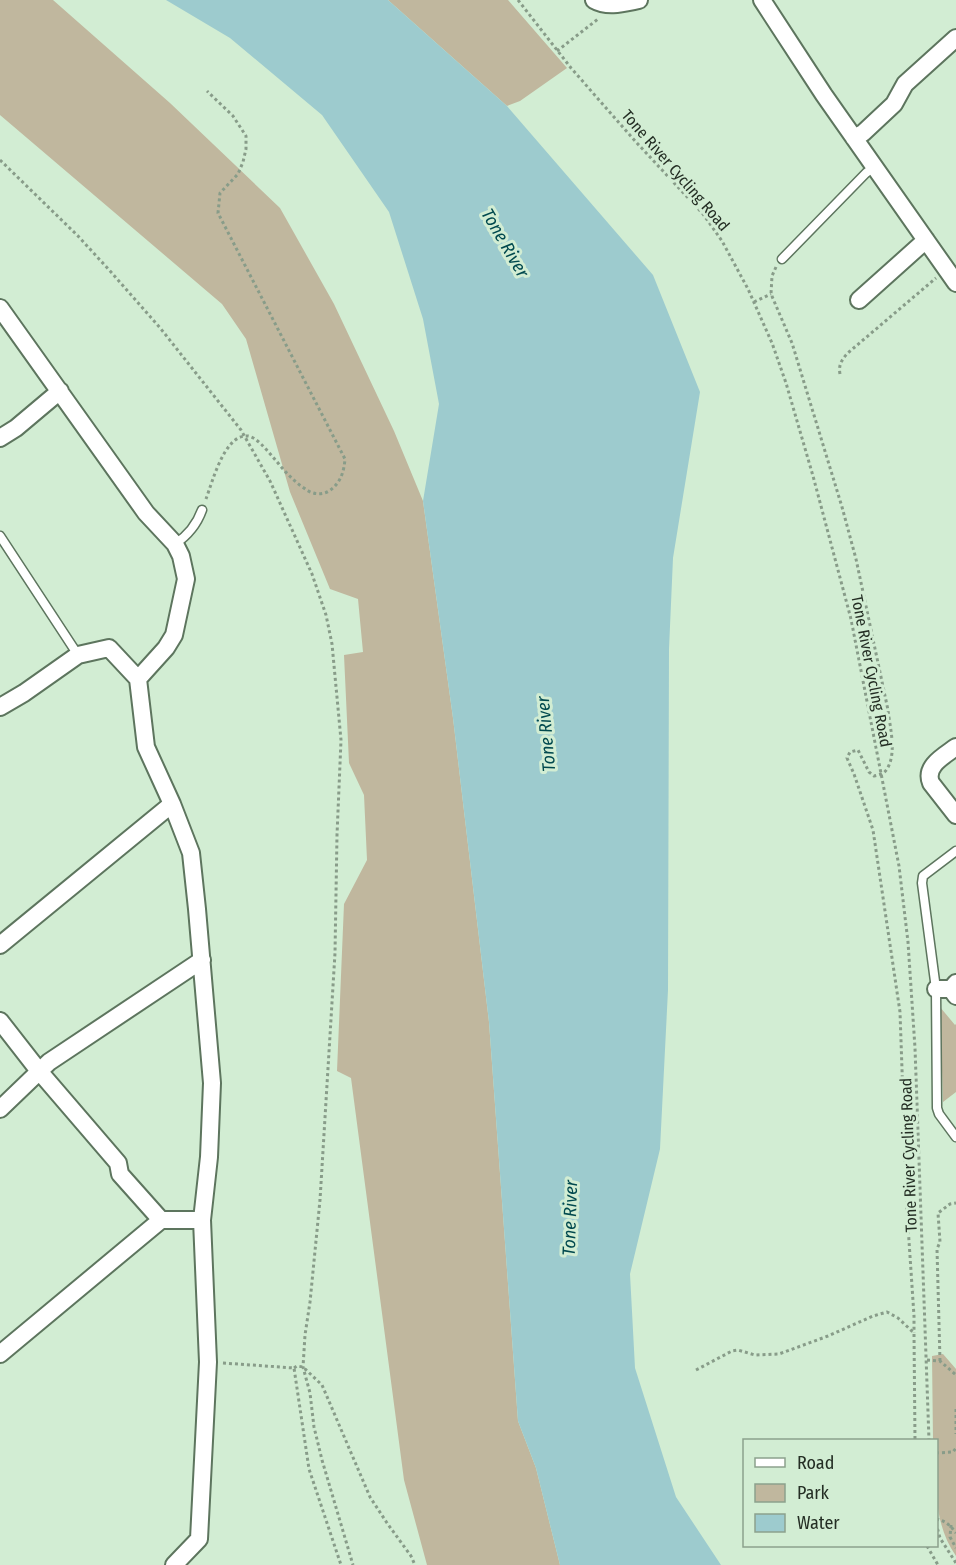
<svg xmlns="http://www.w3.org/2000/svg" width="956" height="1565" viewBox="0 0 956 1565" font-family="'Fira Sans Condensed',sans-serif">
	<style>
		.green { fill: #c0b79e }
		.water { fill: #9dcbce }
		.lines { fill: none; stroke-linecap: round; stroke-linejoin: round }
		.lane-casing { stroke: #5d755e; stroke-width: 11 }
		.street-casing { stroke: #5d755e; stroke-width: 20 }
		.path { stroke: #889c89; stroke-width: 3; stroke-dasharray: 3 3; stroke-linecap: butt }
		.lane { stroke: #fff; stroke-width: 8 }
		.street { stroke: #fff; stroke-width: 16 }
		.labels { text-anchor: middle; stroke-width: 6; stroke-linejoin: round; paint-order: stroke }
		.street-label { font-size: 16px; fill: #242e24; stroke: #d2edd3 }
		.water-label { font-size: 18px; font-style: italic; fill: #01494e; stroke: #d2edd3 }
	</style>
	<rect width="100%" height="100%" fill="#d2edd3"/>
	<path class="green" d="M0,0H53L170,103L280,208L334,304L394,431L423,501L453,718L489,1022L518,1421L536,1468L560,1565H427L404,1480L351,1078L337,1071L344,904L367,860L364,795L349,763L344,655L363,652L358,599L330,589L290,492L246,339L222,304L0,115Z
		M388,0H508L567,68L520,101L507,106Z
		M940,1007L955,1025L956,1024V1092L943,1102Z
		M943,1354L956,1369V1556C932,1522 936,1480 936,1440H933L932,1356Z"/>
	<path class="water" d="M166,0H388L507,106L653,275L700,392L673,558L669,649L668,990L660,1149L630,1274L635,1368L676,1497L721,1565H560L536,1468L518,1421L489,1022L453,718L423,501L439,404L423,319L389,212L322,115L230,38Z"/>
	<g class="lines">
		<g class="lane-casing">
			<path id="lane" d="M782,259L866,173L874,167
				M0,536L78,655
				M175,544C187,536 197,524 202,510
				M956,851L923,876L922,883L936,989L937,1108L939,1114L956,1137"/>
		</g>
		<g class="street-casing">
			<path id="street" d="M594,0C608,8 624,3 639,0
				M762,0L824,95L956,283
				M854,138L863,133L894,104L905,84L956,38
				M859,300L926,240
				M0,308L146,513L175,544L181,556L186,579L174,635L166,648L138,679
				M0,438L16,428L60,391
				M0,707L24,693L78,655L109,648L138,679L146,747L172,804L191,853L197,909L212,1083L209,1157L202,1220L208,1362L199,1539L174,1565
				M956,747C944,756 924,766 931,783L956,815
				M0,945L172,804
				M956,983L951,989L956,996
				M936,989H951
				M0,1021L39,1071L118,1163L120,1174L161,1220
				M0,1109L49,1062L202,960
				M0,1354L161,1220H202"/>
		</g>
		<path class="path" d="M518,0L571,68L636,142L703,214L722,241L748,289L772,343L786,383L813,476L851,619L899,866L908,942L915,1048L929,1440
			M557,51L598,19
			M0,160L78,236L111,272L161,329L241,430L270,481L312,574L326,615L332,644L341,740L337,835L335,953L320,1200L310,1302L305,1335L303,1367L310,1393L314,1427L322,1460L353,1565
			M776,267L772,276L771,294L792,343L842,507L856,559L888,710C890,728 897,753 887,769C884,774 879,775 874,776L869,772L858,750L850,752L847,758L854,774L873,830L900,1012L907,1211L914,1316V1333
			M754,302L771,294
			M840,374C838,364 843,358 849,352L936,278
			M206,499C212,483 224,436 246,436C251,435 258,441 262,445C276,459 287,477 304,488C311,494 321,496 329,491C341,483 344,471 345,459L218,213L220,193L238,174L243,162L246,149V136L233,116L207,91
			M927,1360L940,1361L956,1375
			M940,1361L937,1249L940,1242L938,1213L950,1204L956,1203
			M223,1363L294,1368L309,1469L341,1565
			M294,1368L297,1366L303,1367L322,1385L370,1497L387,1523L411,1556L415,1565
			M696,1370L732,1351L738,1350L755,1355L779,1354L828,1336L873,1316L887,1312L898,1318L914,1333L915,1440
			M956,1409V1434
			M936,1453L953,1452L956,1448
			M936,1519C946,1521 950,1525 956,1533
			M936,1523L940,1538L956,1563
			M951,1525L950,1537L956,1548
			M927,1546L938,1565"/>
		<use href="#lane" class="lane"/>
		<use href="#street" class="street"/>
	</g>
	<g class="labels">
		<g class="street-label">
			<text transform="translate(676 170) rotate(49)" y="6">Tone River Cycling Road</text>
			<text transform="translate(872 671) rotate(79)" y="6">Tone River Cycling Road</text>
			<text transform="translate(908 1155) rotate(-92)" y="6">Tone River Cycling Road</text>
		</g>
		<g class="water-label">
			<text transform="translate(505 243) rotate(60)" y="6">Tone River</text>
			<text transform="translate(546 734) rotate(-95)" y="6">Tone River</text>
			<text transform="translate(570 1218) rotate(-88)" y="6">Tone River</text>
		</g>
	</g>
	<rect x="743" y="1439" width="195" height="108" fill="#d2edd3" stroke="#8ca18d" stroke-width="1.5"/>
	<rect x="755" y="1458" width="30" height="9" fill="#ffffff" stroke="#8ca18d" stroke-width="1.5"/>
	<text x="797" y="1469" font-size="18" fill="#242e24">Road</text>
	<rect x="755" y="1484" width="30" height="18" fill="#c0b79e" stroke="#8ca18d" stroke-width="1.5"/>
	<text x="797" y="1499" font-size="18" fill="#242e24">Park</text>
	<rect x="755" y="1514" width="30" height="18" fill="#9dcbce" stroke="#8ca18d" stroke-width="1.5"/>
	<text x="797" y="1529" font-size="18" fill="#242e24">Water</text>
</svg>
